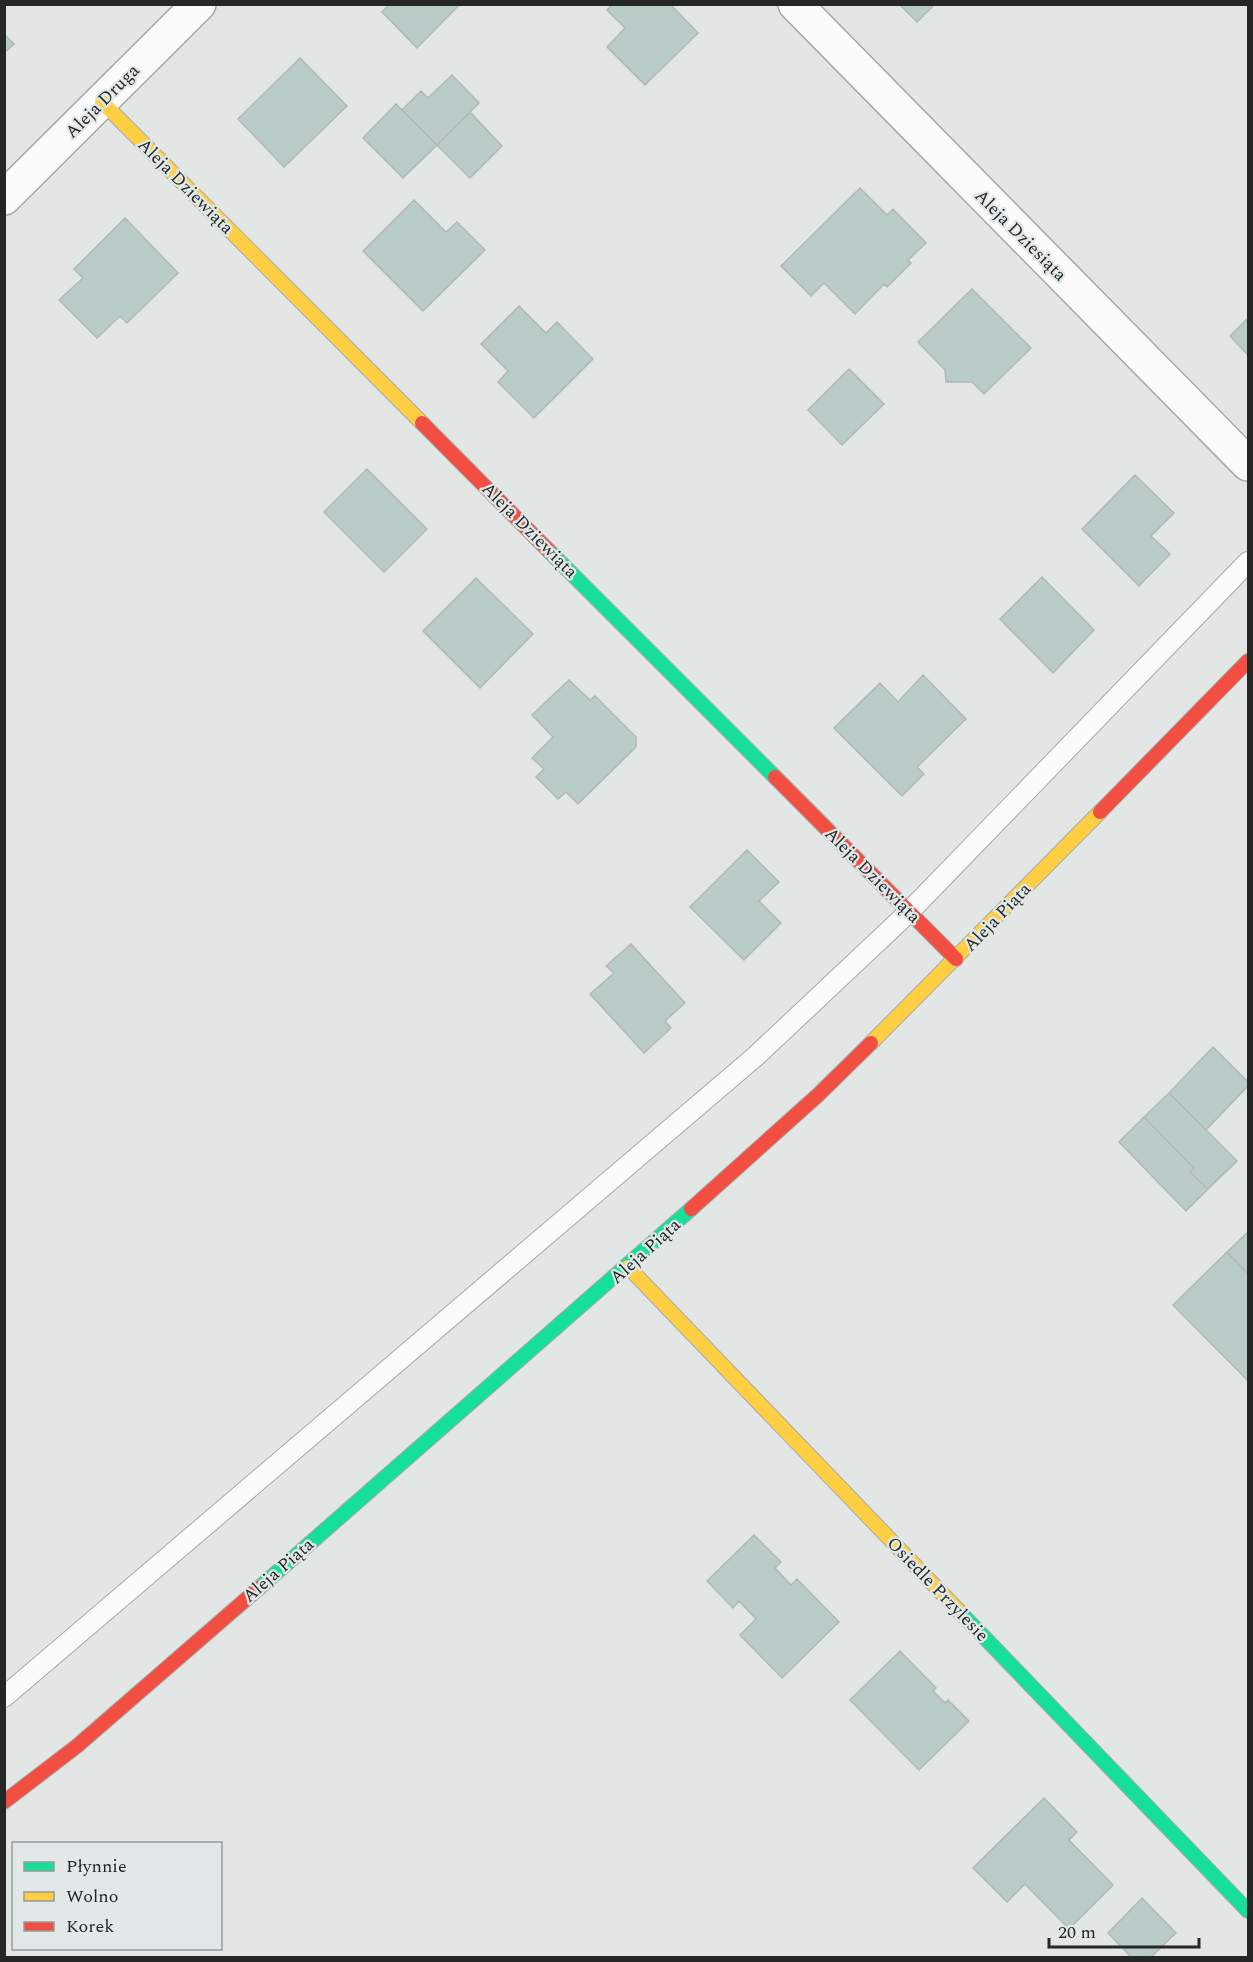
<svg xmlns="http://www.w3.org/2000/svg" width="1253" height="1962" viewBox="0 0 1253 1962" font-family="Spectral,serif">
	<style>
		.building { fill: #baccc8; stroke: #b3b7b6; stroke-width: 1.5 }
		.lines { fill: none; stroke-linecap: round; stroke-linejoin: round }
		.lane-casing { stroke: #a6a9a9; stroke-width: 22 }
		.street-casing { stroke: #a6a9a9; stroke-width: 36 }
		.fast-casing { stroke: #a6a9a9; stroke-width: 16 }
		.slow-casing { stroke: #a6a9a9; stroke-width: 16 }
		.jam-casing { stroke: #a6a9a9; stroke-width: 16 }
		.lane { stroke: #fbfbfb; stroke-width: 20 }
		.street { stroke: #fbfbfb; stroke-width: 33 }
		.fast { stroke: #16e098; stroke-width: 14 }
		.slow { stroke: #ffcf43; stroke-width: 14 }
		.jam { stroke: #f24e42; stroke-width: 14 }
		.labels { text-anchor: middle; stroke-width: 4.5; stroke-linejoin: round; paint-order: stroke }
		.street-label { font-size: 18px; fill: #252727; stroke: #e1e8e7 }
	</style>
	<rect width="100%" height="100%" fill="#e2e7e6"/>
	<path class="building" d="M386,4H460L417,48L382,12L388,6Z
		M613,4H670L698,33L645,85L607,47L625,28L607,10Z
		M899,4H935L917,22Z
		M4,34L14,44L4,53Z
		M300,58L347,106L284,167L238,119Z
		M452,75L479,103L437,145L402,110L421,91L428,98Z
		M396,104L437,145L403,178L363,138Z
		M470,112L502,146L470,178L437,145Z
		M860,188L887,215L893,209L926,243L908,260L911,263L887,287L884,284L855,314L824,283L811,296L781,266Z
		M414,200L446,232L457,222L485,250L423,311L363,251Z
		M125,218L178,273L127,323L120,316L97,338L59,300L83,278L74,269Z
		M972,289L1031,348L984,394L972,382H946L945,370L918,342Z
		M519,306L546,333L557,322L593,359L534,418L498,382L508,371L481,344Z
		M1248,318V355L1230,336Z
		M849,369L884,404L842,445L808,410Z
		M367,469L427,529L384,572L324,512Z
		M1135,475L1174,513L1151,536L1170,554L1139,586L1082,529Z
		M1042,577L1094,630L1053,673L1000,619Z
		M476,578L533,634L480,688L423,631Z
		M923,675L966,719L917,767L924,774L902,796L834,728L880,683L898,702Z
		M569,680L590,700L595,696L636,737V747L578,804L566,792L558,799L536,777L544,769L532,758L553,737L532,715Z
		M747,850L779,882L759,901L781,923L744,960L690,907Z
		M631,944L685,1003L665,1021L671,1028L644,1053L590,994L614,973L606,966Z
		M1213,1047L1248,1082V1086L1206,1130L1169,1093Z
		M1169,1093L1237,1161L1208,1189L1190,1172L1194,1168L1144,1117Z
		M1144,1117L1194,1168L1190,1172L1208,1189L1186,1211L1119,1142Z
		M1248,1232V1274L1227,1252Z
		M1227,1252L1248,1274V1381L1173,1305Z
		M754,1535L781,1562L775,1568L791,1585L797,1579L839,1622L782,1678L740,1635L756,1619L739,1601L733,1608L707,1581Z
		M900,1651L936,1688L933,1691L945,1703L948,1700L969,1721L919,1770L850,1700Z
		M1044,1798L1077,1832L1069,1840L1113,1885L1069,1929L1025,1884L1007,1902L973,1868Z
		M1142,1898L1176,1933L1150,1958H1132L1108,1933Z"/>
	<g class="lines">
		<g class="lane-casing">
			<path id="lane" d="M4,1697L756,1056L909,912L1248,562"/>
		</g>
		<g class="street-casing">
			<path id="street" d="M795,4L1248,464
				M4,198L199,4"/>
		</g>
		<g class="fast-casing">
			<path id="fast" d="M549,551L775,777
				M259,1588L691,1209
				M958,1610L1248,1911"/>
		</g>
		<g class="slow-casing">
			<path id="slow" d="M102,102L422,423
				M871,1043L1100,812
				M628,1267L958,1610"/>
		</g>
		<g class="jam-casing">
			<path id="jam" d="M422,423L549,551
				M775,777L956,959
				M1100,812L1248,661
				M691,1209L818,1095L871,1043
				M4,1802L77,1746L259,1588"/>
		</g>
		<use href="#lane" class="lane"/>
		<use href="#street" class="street"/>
		<use href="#fast" class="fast"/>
		<use href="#slow" class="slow"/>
		<use href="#jam" class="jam"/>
	</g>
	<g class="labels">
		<g class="street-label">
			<text transform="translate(102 101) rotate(-45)" y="6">Aleja Druga</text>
			<text transform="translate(186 186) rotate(45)" y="6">Aleja Dziewiąta</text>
			<text transform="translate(1021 235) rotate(45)" y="6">Aleja Dziesiąta</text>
			<text transform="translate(530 530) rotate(45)" y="6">Aleja Dziewiąta</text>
			<text transform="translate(873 875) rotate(45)" y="6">Aleja Dziewiąta</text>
			<text transform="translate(997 917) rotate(-46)" y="6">Aleja Piąta</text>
			<text transform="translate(645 1251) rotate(-42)" y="6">Aleja Piąta</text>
			<text transform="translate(278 1570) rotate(-41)" y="6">Aleja Piąta</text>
			<text transform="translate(938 1589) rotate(46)" y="6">Osiedle Przylesie</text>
		</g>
	</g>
	<rect width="1253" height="1962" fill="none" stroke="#252727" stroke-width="12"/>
	<rect x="12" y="1842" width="210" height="108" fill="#e1e8e7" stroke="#969b9a" stroke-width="1.5"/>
	<rect x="24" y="1862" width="30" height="9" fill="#16e098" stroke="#969b9a" stroke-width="1.5"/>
	<text x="66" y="1872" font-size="18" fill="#252727">Płynnie</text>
	<rect x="24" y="1892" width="30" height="9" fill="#ffcf43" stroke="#969b9a" stroke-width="1.5"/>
	<text x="66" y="1902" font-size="18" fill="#252727">Wolno</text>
	<rect x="24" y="1922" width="30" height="9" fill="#f24e42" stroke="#969b9a" stroke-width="1.5"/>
	<text x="66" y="1932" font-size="18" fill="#252727">Korek</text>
	<path d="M1049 1938v9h150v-9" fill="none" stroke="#252727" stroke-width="3"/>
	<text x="1058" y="1938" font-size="18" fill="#252727" stroke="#e1e8e7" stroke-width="4.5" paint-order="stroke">20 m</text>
</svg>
